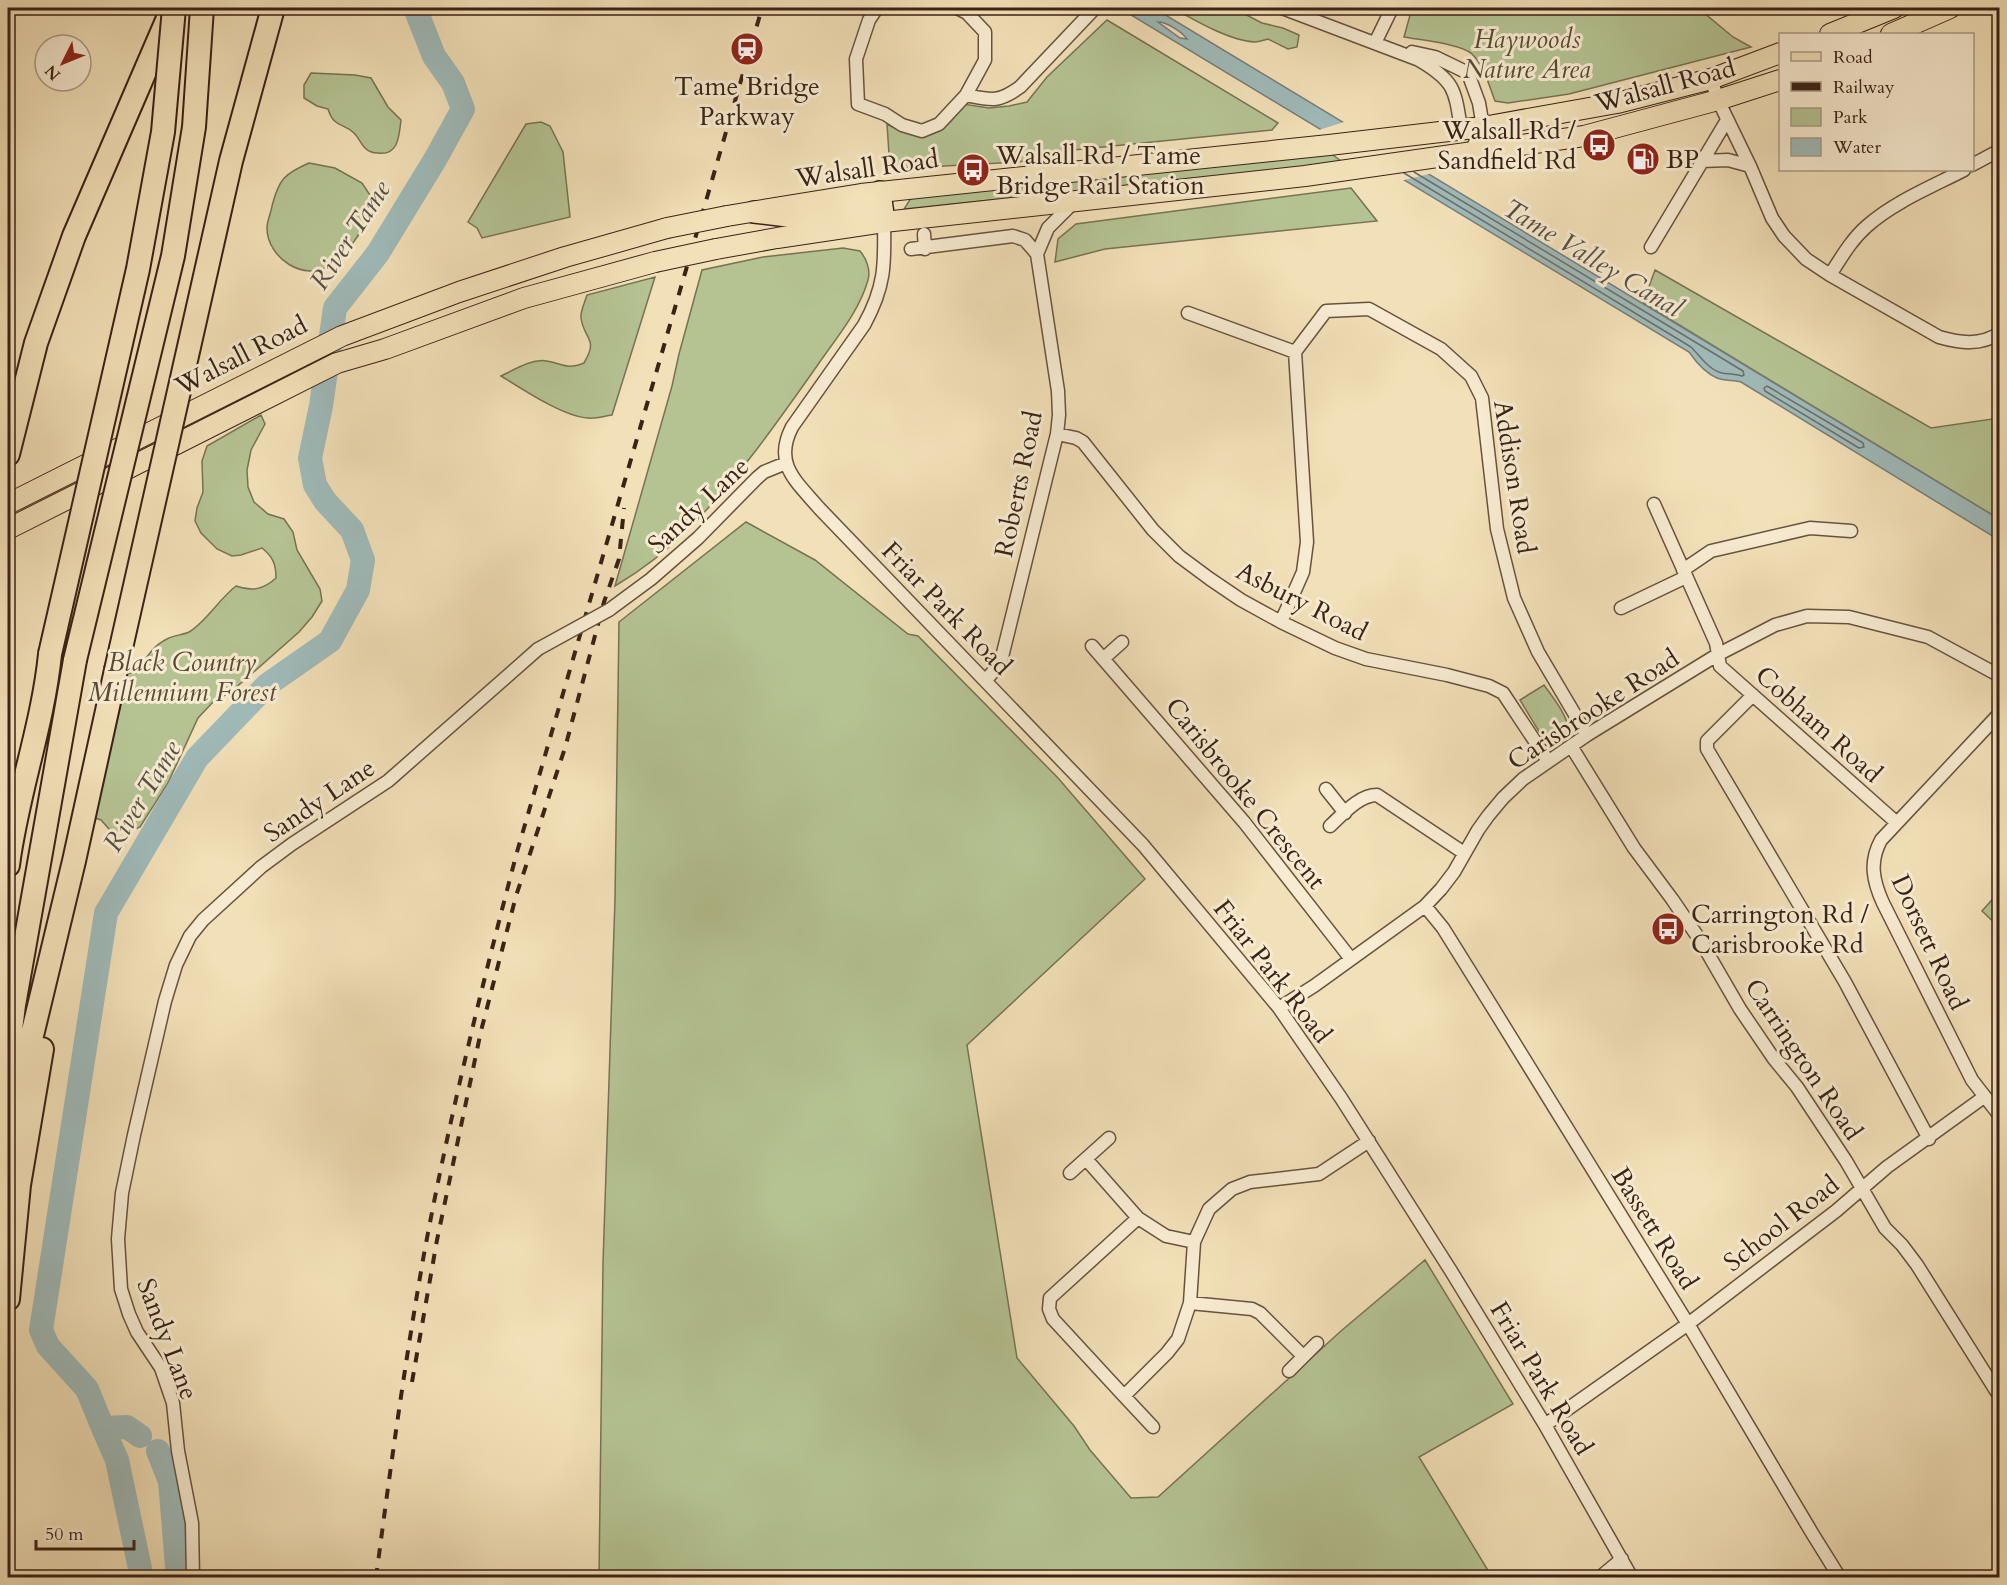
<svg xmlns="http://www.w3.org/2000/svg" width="2007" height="1585" viewBox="0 0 2007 1585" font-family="Cardo,serif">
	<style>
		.green { fill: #b5c393; stroke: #787254; stroke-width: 1.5 }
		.water { fill: #9fbab9; stroke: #777d78; stroke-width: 1.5; fill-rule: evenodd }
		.pier { fill: #f2e0b8 }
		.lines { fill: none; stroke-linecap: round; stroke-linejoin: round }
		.shore { stroke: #6c6e68; stroke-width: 1.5 }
		.river { stroke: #9fbab9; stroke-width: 24 }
		.minor-casing { stroke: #68523e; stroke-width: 15 }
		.primary-casing { stroke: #3a2216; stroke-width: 22 }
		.trunk-casing { stroke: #3a2216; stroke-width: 24 }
		.motorway-casing { stroke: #3a2216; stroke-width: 26 }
		.minor { stroke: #f7ebd1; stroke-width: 12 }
		.primary { stroke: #f2e0b8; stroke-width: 20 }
		.trunk { stroke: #f2e0b8; stroke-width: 21 }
		.motorway { stroke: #f2e0b8; stroke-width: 22 }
		.rail { stroke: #3a2216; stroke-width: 4; stroke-dasharray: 10 10; stroke-linecap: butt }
		.minor-bridge-casing { stroke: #68523e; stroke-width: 15; stroke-linecap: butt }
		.primary-bridge-casing { stroke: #3a2216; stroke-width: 22; stroke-linecap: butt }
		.motorway-bridge-casing { stroke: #3a2216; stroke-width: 26; stroke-linecap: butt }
		.minor-bridge { stroke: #f7ebd1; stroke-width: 12 }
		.primary-bridge { stroke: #f2e0b8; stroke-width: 20 }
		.motorway-bridge { stroke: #f2e0b8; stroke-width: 22 }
		.labels { text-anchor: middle; stroke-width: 6; stroke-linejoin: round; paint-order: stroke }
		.park-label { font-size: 26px; font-style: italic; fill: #594a35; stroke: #f7ebd1 }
		.street-label { font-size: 26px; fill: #3a2216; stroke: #f7ebd1 }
		.poi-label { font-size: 26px; fill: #3a2216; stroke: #f7ebd1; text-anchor: start }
		.water-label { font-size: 27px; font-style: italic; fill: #585047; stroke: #f7ebd1 }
	</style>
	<rect width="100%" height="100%" fill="#f2e0b8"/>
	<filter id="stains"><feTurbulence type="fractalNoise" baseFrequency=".00333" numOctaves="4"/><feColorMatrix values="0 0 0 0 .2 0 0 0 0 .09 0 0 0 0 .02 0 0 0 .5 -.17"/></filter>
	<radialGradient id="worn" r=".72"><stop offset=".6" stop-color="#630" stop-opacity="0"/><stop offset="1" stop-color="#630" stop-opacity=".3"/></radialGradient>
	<path class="green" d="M1173,8H1233L1262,23L1283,28L1299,35L1297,47L1288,49L1268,39C1264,40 1259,42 1255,42C1230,41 1194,20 1173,8Z
		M1412,8H1702L1703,12L1733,37L1751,47L1569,94L1508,103L1495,101C1489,85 1484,66 1472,54C1462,44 1420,40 1404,37Z
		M1107,20L1278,123L1272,130L1073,150L1019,162L890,169L887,124C908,136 929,139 949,123C955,118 959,110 963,104L989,108L1009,106L1027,102L1047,77Z
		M311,73L355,75L371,78L388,107L401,120C399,135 399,156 378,153C373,153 369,152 365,148C361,144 359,138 354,133C342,122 334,128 328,109L317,106L304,98V85Z
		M541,122L550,126L563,152L570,217L482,238L477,228L468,222L526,124Z
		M1329,152L1345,164L904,209L913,195Z
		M309,163L335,168L362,183L374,201C365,226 353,250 330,265C305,283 267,258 267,228C267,221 271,213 272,206C279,179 284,174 309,163Z
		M1351,188L1377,221L1105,249L1055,262L1058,239L1076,224Z
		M843,248L860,251C866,258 871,270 868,280C859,312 836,338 817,366C778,421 738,479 690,527C668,550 642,570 615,586L672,386L679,354L702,270L763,257Z
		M1655,270L1931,428L1999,418V519L1643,303Z
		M655,277L612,415C604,416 596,419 588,418C564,417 522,389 501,376C514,370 532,358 547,361C564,364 566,370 584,363C599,338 584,340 581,318C580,312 585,302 587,295Z
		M261,415L265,424L251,450L247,470L248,487L254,502L268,514L284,519L293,532L297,550L320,589L322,601L312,617L299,632L232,691L213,702L198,718L168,783L140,827L126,833L109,829L101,820L95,818L128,673H136C145,660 152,646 167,639C174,635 183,635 189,632C206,622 219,599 236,586C253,592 264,589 276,578C276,564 273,557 262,548L241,555L232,556L217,549L201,533L195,521L197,508L203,492L202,461L207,446Z
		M746,522L815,560L908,634L918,636L1058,778L1145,879L967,1045L1017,1358L1074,1426L1090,1450L1131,1498L1158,1497L1341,1331L1425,1260L1513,1404L1419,1457L1492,1577L599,1578L603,1263L615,899L619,622Z
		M1544,685C1555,700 1568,716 1570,735L1554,746L1544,740L1520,700Z
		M1999,892V927L1982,911Z"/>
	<path class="water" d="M1122,8H1154L1999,519V540L1741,382C1733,380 1724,381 1717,378C1705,373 1696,362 1689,352L1126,12ZM1158,22C1167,22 1182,32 1187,39L1180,38Z"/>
	<path class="pier" d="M1347,121L1433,173L1400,181L1316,131Z"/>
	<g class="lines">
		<path class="shore" d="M1404,173L1691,347C1700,356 1709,370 1722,373C1728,374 1735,374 1742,376L1744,375L1743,371L1414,172
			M1767,386L1863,443L1864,447L1859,448L1765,391L1764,388Z"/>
		<path class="river" d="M103,1428L127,1427L140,1436
			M158,1451L170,1481L178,1578
			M142,1578L117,1460L103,1428L87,1389L48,1346L41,1330L106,913L197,758L267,685L330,641L358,590L363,560L352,530L325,501L315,485L310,458L321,406L335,308L378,253L436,158L463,109L453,83L434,56L415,8"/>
		<g class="minor-casing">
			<path id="minor" d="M877,8L869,20L856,59L858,104L885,114L902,125L922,131L939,124L966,95C991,100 998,103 1020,87L1095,8
				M957,8L967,13L985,32V60L966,95
				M1282,8L1419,60C1455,81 1455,90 1461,129
				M1375,43L1392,8
				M1412,52L1435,57L1468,73L1479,103L1483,127L1470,153
				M1711,79L1718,100L1750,166L1772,218L1784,236L1806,259L1830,275L1939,337C1960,343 1980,346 2000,333
				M1702,161L1728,160L1750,166
				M1972,165L2000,150
				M884,222C885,265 885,287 864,325L792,427C773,464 796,481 819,508L1143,845L1279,1008L1341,1098L1451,1271L1545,1425L1632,1578
				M924,234L925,249
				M1651,247L1727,120
				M911,249L1013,236L1025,240L1037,254
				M1830,275C1841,258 1851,240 1867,226C1894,202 1931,187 1964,170
				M1188,313L1295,352
				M1057,434L1076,438L1083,442L1153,530L1179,556L1210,579L1241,600L1281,622L1335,648L1366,659L1447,675L1489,686L1503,693L1548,761
				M1654,504L1716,643L1720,666L1897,823
				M1683,570L1711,551L1810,528L1851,531
				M1621,608L1686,577
				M609,610L651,579L698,538L757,478L764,472L786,463
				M1281,622L1303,572L1307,542L1295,352L1326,311L1369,309L1441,349L1471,376L1482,398L1497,529L1514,598L1538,652L1587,735
				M1092,646L1244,822L1351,959
				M1103,659L1122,642
				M986,680L998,666L1002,657L1057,434L1059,415L1058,391L1037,254L1048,228L1074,202
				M1753,695L1707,741V749L1845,982L1929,1139
				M2000,713L1881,840C1869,862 1873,881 1883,903L1972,1080L2000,1116
				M1571,746L1634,848L1672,899L1700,940L1740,1009L1774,1059L1797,1087L1846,1161L1885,1228L1902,1245L1917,1265L2000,1397
				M1326,789L1345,813
				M1330,826C1343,814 1359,795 1377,795L1464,853
				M1425,906L1443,928L1491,1005L1688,1324L1812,1533L1840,1578
				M1279,1008L1314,986L1425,906L1441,889L1454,872L1478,830L1488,816L1503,798L1523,779L1587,735L1717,655L1775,625L1807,616L1849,617L1928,637L2000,676
				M1086,1159L1138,1218
				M1070,1173L1109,1138
				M1194,1242L1166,1236L1138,1218L1050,1298L1049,1309L1053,1319L1124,1396L1167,1353L1178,1339L1190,1303L1194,1242L1209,1209L1232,1189L1250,1182L1319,1174L1369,1141
				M1190,1303L1252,1309L1260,1313L1303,1356
				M1289,1371L1317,1343
				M1124,1396L1153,1427
				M1545,1425L1688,1324L1836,1211L1887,1167L1984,1097
				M193,1578L192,1523L178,1451L173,1403L161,1368L137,1332L129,1314L121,1289L118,1239L122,1193L134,1135L165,1001L176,965L190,936L203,920L261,867L292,844L388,781L538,649
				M1599,1578L1622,1559"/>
		</g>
		<g class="primary-casing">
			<path id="primary" d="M1830,34L1894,8
				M1891,34L1950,8
				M727,216L861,194L1329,145L1483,127L1617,103L1711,79L1780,53
				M716,249L777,238L884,222L1305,176L1584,136L1718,100L1780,80
				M8,504L342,336L459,292L565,257L667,228
				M8,529L337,363L385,349L524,298L655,262"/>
		</g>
		<g class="trunk-casing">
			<path id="trunk" d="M880,192L884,222
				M754,212L796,217L853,208L865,209L884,222"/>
		</g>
		<g class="motorway-casing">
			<path id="motorway" d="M8,454L36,343L74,236L172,9
				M8,865C17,794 43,725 50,654
				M8,1055L14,1005L75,660
				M8,1135L74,861L116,670
				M8,1299L19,1185L42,1049"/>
		</g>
		<use href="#minor" class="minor"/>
		<use href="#primary" class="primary"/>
		<use href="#trunk" class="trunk"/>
		<use href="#motorway" class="motorway"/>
		<path class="rail" d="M412,1382L437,1240L481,1031L516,896L565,748L604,602L619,559L624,508
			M376,1578C390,1470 405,1362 424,1254C449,1119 482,985 517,852L762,8"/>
		<g class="minor-bridge-casing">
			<path id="minor-bridge" d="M538,649L609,610"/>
		</g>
		<g class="primary-bridge-casing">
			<path id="primary-bridge" d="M667,228L727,216
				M655,262L716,249"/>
		</g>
		<g class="motorway-bridge-casing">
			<path id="motorway-bridge" d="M50,654L138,269L163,132L174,8
				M75,660L173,256L194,127L202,8
				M116,670L231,161L273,8"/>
		</g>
		<use href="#minor-bridge" class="minor-bridge"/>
		<use href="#primary-bridge" class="primary-bridge"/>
		<use href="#motorway-bridge" class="motorway-bridge"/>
	</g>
	<defs>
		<g id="station-disc" transform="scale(1.725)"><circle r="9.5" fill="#8f2418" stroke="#f7ebd1"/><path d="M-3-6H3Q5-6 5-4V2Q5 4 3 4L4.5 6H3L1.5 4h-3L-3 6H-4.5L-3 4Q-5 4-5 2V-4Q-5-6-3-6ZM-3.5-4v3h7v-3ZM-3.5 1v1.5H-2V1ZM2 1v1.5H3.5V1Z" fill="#fff"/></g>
		<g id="bus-disc" transform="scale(1.725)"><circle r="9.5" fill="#8f2418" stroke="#f7ebd1"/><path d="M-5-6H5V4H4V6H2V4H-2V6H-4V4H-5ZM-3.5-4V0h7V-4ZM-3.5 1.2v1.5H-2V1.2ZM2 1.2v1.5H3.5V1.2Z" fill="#fff"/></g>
		<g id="fuel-disc" transform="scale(1.725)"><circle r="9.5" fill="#8f2418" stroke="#f7ebd1"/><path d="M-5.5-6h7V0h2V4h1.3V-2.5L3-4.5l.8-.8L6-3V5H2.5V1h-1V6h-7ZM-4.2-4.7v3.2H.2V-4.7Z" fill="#fff"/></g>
	</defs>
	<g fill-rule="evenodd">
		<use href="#station-disc" x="747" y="49"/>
		<use href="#bus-disc" x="1599" y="145"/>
		<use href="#fuel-disc" x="1643" y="159"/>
		<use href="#bus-disc" x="973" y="170"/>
		<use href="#bus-disc" x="1668" y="929"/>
	</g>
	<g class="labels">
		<g class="park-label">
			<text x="1527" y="48">Haywoods<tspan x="1527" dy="30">Nature Area</tspan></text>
			<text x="182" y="671">Black Country<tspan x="182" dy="30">Millennium Forest</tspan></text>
		</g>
		<g class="street-label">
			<text transform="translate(1665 85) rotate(-15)" y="9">Walsall Road</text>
			<text transform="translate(867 168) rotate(-8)" y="9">Walsall Road</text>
			<text transform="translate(241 355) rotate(-27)" y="9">Walsall Road</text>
			<text transform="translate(1515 477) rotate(81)" y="9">Addison Road</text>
			<text transform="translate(1018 484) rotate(-78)" y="9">Roberts Road</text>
			<text transform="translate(698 505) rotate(-43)" y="9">Sandy Lane</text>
			<text transform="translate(1302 601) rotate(27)" y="9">Asbury Road</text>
			<text transform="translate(947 608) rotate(46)" y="9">Friar Park Road</text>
			<text transform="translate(1593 709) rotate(-33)" y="9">Carisbrooke Road</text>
			<text transform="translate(1819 724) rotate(42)" y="9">Cobham Road</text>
			<text transform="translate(1246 793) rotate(51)" y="9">Carisbrooke Crescent</text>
			<text transform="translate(319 800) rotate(-34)" y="9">Sandy Lane</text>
			<text transform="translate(1930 942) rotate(65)" y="9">Dorsett Road</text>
			<text transform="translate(1273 971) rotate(52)" y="9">Friar Park Road</text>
			<text transform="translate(1804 1059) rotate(56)" y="9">Carrington Road</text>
			<text transform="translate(1781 1223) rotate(-38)" y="9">School Road</text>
			<text transform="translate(1655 1228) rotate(58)" y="9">Bassett Road</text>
			<text transform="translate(168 1339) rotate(69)" y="9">Sandy Lane</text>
			<text transform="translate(1542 1378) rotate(59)" y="9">Friar Park Road</text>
		</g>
		<g class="poi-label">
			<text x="747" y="95" text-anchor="middle">Tame Bridge<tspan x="747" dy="30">Parkway</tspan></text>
			<text x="1576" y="139" text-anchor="end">Walsall Rd /<tspan x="1576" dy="30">Sandfield Rd</tspan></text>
			<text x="996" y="164">Walsall Rd / Tame<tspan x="996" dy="30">Bridge Rail Station</tspan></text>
			<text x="1666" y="168">BP</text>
			<text x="1691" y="923">Carrington Rd /<tspan x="1691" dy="30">Carisbrooke Rd</tspan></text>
		</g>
		<g class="water-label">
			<text transform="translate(350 235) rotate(-57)" y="9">River Tame</text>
			<text transform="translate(1593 258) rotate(31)" y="9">Tame Valley Canal</text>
			<text transform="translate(142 796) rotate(-59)" y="9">River Tame</text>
		</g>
	</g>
	<rect width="2007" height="1585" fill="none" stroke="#f2e0b8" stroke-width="30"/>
	<rect x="9" y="9" width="1989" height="1567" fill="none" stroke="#3a2216" stroke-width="3"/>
	<rect x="15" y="15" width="1977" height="1555" fill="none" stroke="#3a2216" stroke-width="1.5"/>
	<rect x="1779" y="33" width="195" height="138" fill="#f7ebd1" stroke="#ab9b86" stroke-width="1.5"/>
	<rect x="1791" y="52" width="30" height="9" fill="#f2e0b8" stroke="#ab9b86" stroke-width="1.5"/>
	<text x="1833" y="63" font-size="18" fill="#3a2216">Road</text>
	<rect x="1791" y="82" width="30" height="9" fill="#3a2216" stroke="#ab9b86" stroke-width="1.5"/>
	<text x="1833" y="93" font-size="18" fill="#3a2216">Railway</text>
	<rect x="1791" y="108" width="30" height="18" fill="#b5c393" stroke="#ab9b86" stroke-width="1.5"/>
	<text x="1833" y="123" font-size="18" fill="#3a2216">Park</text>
	<rect x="1791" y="138" width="30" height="18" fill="#9fbab9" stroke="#ab9b86" stroke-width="1.5"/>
	<text x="1833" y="153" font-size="18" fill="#3a2216">Water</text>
	<g transform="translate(63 63) rotate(227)"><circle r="28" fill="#f7ebd1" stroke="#ab9b86" stroke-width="1.5"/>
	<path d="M0-4.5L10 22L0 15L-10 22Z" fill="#8f2418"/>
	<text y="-9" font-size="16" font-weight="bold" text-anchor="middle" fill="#3a2216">N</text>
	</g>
	<path d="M36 1540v9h98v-9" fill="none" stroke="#3a2216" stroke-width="3"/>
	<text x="45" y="1540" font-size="18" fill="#3a2216" stroke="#f7ebd1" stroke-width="4.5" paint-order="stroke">50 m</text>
	<rect width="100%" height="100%" filter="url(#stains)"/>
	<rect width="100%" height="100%" fill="url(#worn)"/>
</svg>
